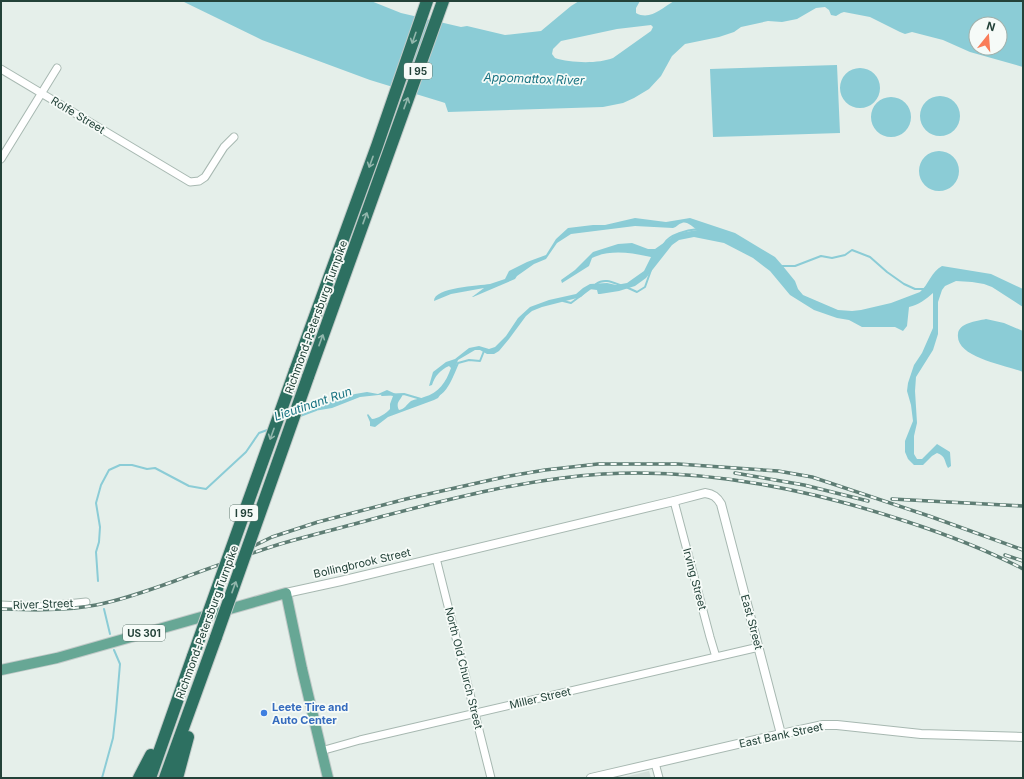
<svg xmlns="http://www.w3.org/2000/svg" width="1024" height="779" viewBox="0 0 1024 779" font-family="Inter,sans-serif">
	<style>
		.built { fill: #d3dfd9 }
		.water { fill: #8bccd6; fill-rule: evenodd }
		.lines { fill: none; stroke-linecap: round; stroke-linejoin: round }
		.stream { stroke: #8bccd6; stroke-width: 2 }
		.minor-casing { stroke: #a7b8b1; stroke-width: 9 }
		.tertiary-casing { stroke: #a7b8b1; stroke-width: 10 }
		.primary-casing { stroke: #c1cac8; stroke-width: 12 }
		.motorway-casing { stroke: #c1cac8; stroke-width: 14 }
		.minor { stroke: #fff; stroke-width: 7 }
		.tertiary { stroke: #fff; stroke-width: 8 }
		.primary { stroke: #67a795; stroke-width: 10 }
		.motorway { stroke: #2d7061; stroke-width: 12 }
		.rail-casing { stroke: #5e7d74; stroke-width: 3.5 }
		.rail { stroke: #f6fbf8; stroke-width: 2; stroke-dasharray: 6; stroke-linecap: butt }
		.motorway-bridge-casing { stroke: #c1cac8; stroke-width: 14; stroke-linecap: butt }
		.motorway-bridge { stroke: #2d7061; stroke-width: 12 }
		.oneway { stroke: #92b6ac }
		.shop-dot { fill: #3f7fe0; stroke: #f6fbf8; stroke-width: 1.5 }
		.labels { text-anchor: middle; stroke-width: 3.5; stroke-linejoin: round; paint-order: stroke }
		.shield { fill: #f6fbf8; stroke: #627a72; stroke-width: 1 }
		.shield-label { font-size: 10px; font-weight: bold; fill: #234239 }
		.street-label { font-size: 11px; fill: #234239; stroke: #f6fbf8 }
		.shop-label { font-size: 11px; font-weight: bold; fill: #366cbe; stroke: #f6fbf8; text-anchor: start }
		.water-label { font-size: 12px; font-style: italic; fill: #197382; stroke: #f6fbf8 }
	</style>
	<rect width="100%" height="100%" fill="#e5efea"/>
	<path class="built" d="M649,771L651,778H621Z"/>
	<path class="water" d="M182,1H371L401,13L461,27L467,26L505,35L541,31L571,6L579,1H640L636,8V13C650,21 662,8 674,1H1023V67L970,52L943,40L912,32L905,34L900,32L870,17L844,12L841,13L836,16L831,15L829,10L825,7L816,8L797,19L782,22L768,21L741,27L734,32L719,37L685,44L672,56L661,76L649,89L634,98L623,103L603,107L448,112L445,103L442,102L370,80L262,40ZM976,24H1000V48H976ZM651,25L653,27L651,31L613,58C598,64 570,63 555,58L552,54L553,49L561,41L617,29Z
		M837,65L840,133L713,137L710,69Z
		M840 88a20 20 0 1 1 40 0a20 20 0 1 1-40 0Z
		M920 116a20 20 0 1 1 40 0a20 20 0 1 1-40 0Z
		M871 117a20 20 0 1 1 40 0a20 20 0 1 1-40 0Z
		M919 171a20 20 0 1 1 40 0a20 20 0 1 1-40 0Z
		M635,218L666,222L690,218L735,233L775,257L782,265L795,281L798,289L803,295L838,310L852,311L861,310L891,303L920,292C929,284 931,272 942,266L991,274L1023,289V307L992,287L984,284L972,282L956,281L945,286L942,290L938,302V334L933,350L916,377L915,391L917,423L914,436V454L917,459H922L937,444L950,452L951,466L948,468C944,461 946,456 937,453L932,456L923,465H914L908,459L905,452V441L913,421L911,405L907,391L908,383L914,365L922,353L933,328V293C926,299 919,305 909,307L907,326L903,331L895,327H862L849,320L837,318L814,310L790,295L770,271L753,258L724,243L694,237L679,240L672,245L646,278L635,286L619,291L600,294H598L597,290L589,289L581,297L542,307L532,311L526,316L509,339L499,351L494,354H487L480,350H475L458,360L452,378L438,398L434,400L388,417L375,427L370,426V422L367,415L368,414L372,419C377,419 387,413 390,409V404L393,396L388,394L360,397L332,408L314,411L316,407L355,394L367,392L378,394L387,390L398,395L403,394C401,400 395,402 399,410C405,409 406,405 411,401C415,399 420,399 424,397C439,393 446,382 451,368L449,366C440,370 435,376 432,385L429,386L433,372L446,362L455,359L469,348L479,346L489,349L495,347L506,336L518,318L530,307L549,300L576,294L583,288L590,284L607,283L616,285L627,283L644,271L651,257C633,253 610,249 592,258L589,266L562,283L561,280L575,270L593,252L596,251L618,244L632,243L648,249H655L675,235L680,233L697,230C693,227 687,221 682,223C678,224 677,227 673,228L635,226L571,234L557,243L546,259L534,264L517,276L515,279L473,297H472L484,288L451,294L434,301C434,287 479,286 490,284C495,282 500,281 505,279L509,271L527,262L546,255L556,239L568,228L593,225H605Z
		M986,319L1004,323L1023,331V372C1007,365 955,358 958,334C959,323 976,321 986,319Z"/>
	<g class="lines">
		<path class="stream" d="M664,244C669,234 688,230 698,229
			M781,266H795L821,256L832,258L845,255L852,250L870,257L887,272L904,284L915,289H925
			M596,284C604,278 612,282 620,285
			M626,287L637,292L645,287L651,270
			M563,301L571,303L591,288
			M382,395L404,394L421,399
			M438,395C447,392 454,372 458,363L469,360L480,361L484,351
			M300,416L316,410
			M98,581L96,552L99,542L100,527L96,503L101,485L109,470L120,465H132L147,469L155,468L189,486L206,489L246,452L259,433L270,429
			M104,609L110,634
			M102,778L113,738L116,711L120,664L114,650"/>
		<g class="minor-casing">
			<path id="minor" d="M1,69L190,182L199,181L205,177L224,147L234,137
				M1,159L57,68
				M674,501L710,637L716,657
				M436,558L491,778
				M1,605L38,607L86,602
				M321,751L360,740L759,647
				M655,763L659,778"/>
		</g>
		<g class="tertiary-casing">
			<path id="tertiary" d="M286,593L341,581L674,501L705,493C713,494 717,497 721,504L781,734
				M591,778L781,734L823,725H837L921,734L1023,737"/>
		</g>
		<g class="primary-casing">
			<path id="primary" d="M1,670L57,658L286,593L302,669L328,778"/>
		</g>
		<g class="motorway-casing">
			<path id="motorway" d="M295,371L377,146L427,1
				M308,377L443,1
				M139,778L151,755
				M150,778L193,656
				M165,778L216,637
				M177,778L188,737"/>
		</g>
		<use href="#minor" class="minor"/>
		<use href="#tertiary" class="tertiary"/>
		<use href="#primary" class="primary"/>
		<use href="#motorway" class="motorway"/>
		<g class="rail-casing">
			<path id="rail" d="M735,473L804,485L868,501
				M892,499L1023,506
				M239,553L272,537L318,522L406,499L504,477L545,470L598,464H678L778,471L812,477L929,516L1023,550
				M1005,555L1023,561
				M1,609C34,610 64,611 96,605C122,600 147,591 172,582C207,569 242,556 277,545C311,535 345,527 380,517C453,498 527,479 603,474C706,468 808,489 905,521C945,534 985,549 1023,569"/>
		</g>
		<use href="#rail" class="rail"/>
		<g class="motorway-bridge-casing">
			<path id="motorway-bridge" d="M216,637L308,377
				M193,656L295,371"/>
		</g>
		<use href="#motorway-bridge" class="motorway-bridge"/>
	</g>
	<defs><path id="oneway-shaft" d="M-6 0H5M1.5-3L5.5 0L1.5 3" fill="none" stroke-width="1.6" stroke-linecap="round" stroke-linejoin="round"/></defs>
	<g class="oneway">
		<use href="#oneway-shaft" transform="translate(414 38) rotate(109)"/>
		<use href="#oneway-shaft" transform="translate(406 103) rotate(-70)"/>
		<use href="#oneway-shaft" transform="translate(371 162) rotate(110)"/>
		<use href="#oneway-shaft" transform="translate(365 218) rotate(-70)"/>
		<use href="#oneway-shaft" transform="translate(321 340) rotate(-70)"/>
		<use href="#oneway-shaft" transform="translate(272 434) rotate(110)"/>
		<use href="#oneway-shaft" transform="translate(234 587) rotate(-70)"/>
	</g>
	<circle class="shop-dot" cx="264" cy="713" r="4"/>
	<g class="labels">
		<g class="shield">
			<rect x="404" y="63" width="28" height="16" rx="3"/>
			<rect x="230" y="505" width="28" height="16" rx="3"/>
			<rect x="123" y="625" width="42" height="16" rx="3"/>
		</g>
		<g class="shield-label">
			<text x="418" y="75">I 95</text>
			<text x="244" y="517">I 95</text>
			<text x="144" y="637">US 301</text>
		</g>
		<g class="street-label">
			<text transform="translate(78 115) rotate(31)" y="4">Rolfe Street</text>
			<text transform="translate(316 317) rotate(-70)" y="4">Richmond-Petersburg Turnpike</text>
			<text transform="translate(362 563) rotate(-13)" y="4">Bollingbrook Street</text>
			<text transform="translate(695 579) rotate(75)" y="4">Irving Street</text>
			<text transform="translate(43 604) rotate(-2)" y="4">River Street</text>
			<text transform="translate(207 622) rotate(-70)" y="4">Richmond-Petersburg Turnpike</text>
			<text transform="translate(752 622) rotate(75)" y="4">East Street</text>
			<text transform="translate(464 668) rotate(76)" y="4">North Old Church Street</text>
			<text transform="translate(540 698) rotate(-13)" y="4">Miller Street</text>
			<text transform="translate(781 735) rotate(-12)" y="4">East Bank Street</text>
		</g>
		<g class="shop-label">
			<text x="272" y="711">Leete Tire and<tspan x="272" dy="13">Auto Center</tspan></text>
		</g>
		<g class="water-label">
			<text transform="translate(534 79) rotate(2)" y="4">Appomattox River</text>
			<text transform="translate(313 404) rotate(-19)" y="4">Lieutinant Run</text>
		</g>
	</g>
	<rect width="1024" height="779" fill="none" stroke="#234239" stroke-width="4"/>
	<g transform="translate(988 36) rotate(17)"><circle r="19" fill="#f6fbf8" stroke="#a2b1ac"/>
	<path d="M0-3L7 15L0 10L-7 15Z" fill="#f97d59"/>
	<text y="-6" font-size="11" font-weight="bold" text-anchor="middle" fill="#234239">N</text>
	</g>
</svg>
